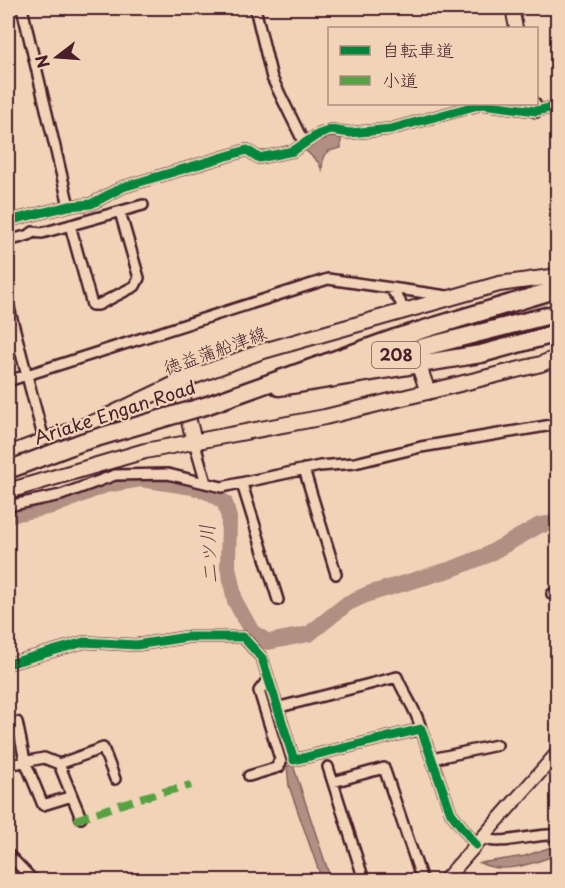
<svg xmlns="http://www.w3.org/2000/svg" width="565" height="888" viewBox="0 0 565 888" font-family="'Playpen Sans','Klee One',sans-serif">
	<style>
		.water { fill: #b18f82; stroke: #88625f; stroke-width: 1.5 }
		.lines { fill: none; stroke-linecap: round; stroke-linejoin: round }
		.river { stroke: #b18f82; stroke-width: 16 }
		.minor-casing { stroke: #4a1f2b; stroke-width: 14 }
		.tertiary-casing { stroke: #4a1f2b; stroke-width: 16 }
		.secondary-casing { stroke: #4a1f2b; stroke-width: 18 }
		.motorway-casing { stroke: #4a1f2b; stroke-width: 21 }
		.minor { stroke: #f1d4b8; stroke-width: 9 }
		.tertiary { stroke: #f1d4b8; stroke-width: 12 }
		.secondary { stroke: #f1d4b8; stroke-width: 14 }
		.motorway { stroke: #f1d4b8; stroke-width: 16 }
		.motorway-bridge-casing { stroke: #4a1f2b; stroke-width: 21; stroke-linecap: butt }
		.motorway-bridge { stroke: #f1d4b8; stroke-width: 16 }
		.quiet { stroke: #56a243; stroke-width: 8; stroke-dasharray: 15 8; stroke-linecap: butt }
		.cycleway-casing { stroke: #f1d4b8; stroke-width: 13 }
		.cycleway { stroke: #00873e; stroke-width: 9 }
		.labels { text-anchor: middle; stroke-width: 4.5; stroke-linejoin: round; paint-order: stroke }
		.shield { fill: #f1d4b8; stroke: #7c5555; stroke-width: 1.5 }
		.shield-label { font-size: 16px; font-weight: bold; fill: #4a1f2b }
		.street-label { font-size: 18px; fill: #4a1f2b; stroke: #f1d4b8 }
		.water-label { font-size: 20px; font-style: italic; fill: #643b41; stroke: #f1d4b8 }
	</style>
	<rect width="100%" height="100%" fill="#f1d4b8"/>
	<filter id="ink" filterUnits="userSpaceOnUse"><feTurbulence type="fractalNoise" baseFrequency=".0167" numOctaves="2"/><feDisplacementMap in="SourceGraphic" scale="12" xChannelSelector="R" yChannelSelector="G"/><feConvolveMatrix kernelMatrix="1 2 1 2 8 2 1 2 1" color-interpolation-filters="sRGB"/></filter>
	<g filter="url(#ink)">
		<path class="water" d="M331,137H341V148L329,151L323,157L322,170L318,162L305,150L316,141Z
			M293,765L331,880H322L289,786L287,766Z
			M557,845V855C533,863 504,875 480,863L525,856Z"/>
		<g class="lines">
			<path class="river" d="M8,515L53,506L105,485L141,479L193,487L213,494L225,503L229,518L228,567L235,601L252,632L268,642L309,634L348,603L368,594L452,569L485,556L540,525L558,523"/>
			<g class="minor-casing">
				<path id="minor" d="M22,8L69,206
					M255,8L272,78L304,143
					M8,221L69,206L91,204L123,187L247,150L259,158L293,151L317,135L331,130L350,133L391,129L482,104L536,111L558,106
					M70,225L92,305H98L135,286L139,278L120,212
					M8,241L29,235L33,232L42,233L143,205
					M391,289L400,301L403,310
					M8,304L44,440
					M8,381L328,279L447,296
					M194,441L206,483
					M304,469L336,574
					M242,484L278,600
					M8,506L61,495L115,475L168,474L222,487L320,466L355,463L421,447L558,424
					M552,594L558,596
					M8,664L84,642L136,645L187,637H243L262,658L294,760L421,729L451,813L476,845
					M276,708L397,677C404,695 417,710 421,729
					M17,722L25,761L43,805L72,796L59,764
					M432,759L497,745
					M8,765L44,758L59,764L103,748L115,779
					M328,767L364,880
					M249,776L279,767L278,763L281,762L259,691L268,679
					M333,782L384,768L422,880
					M72,796L81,818
					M482,837C497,848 537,832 558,835
					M8,854L33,880
					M8,870L17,880"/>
			</g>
			<g class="tertiary-casing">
				<path id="tertiary" d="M512,8L516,28
					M534,104L536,111
					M445,880L558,752"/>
			</g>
			<g class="secondary-casing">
				<path id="secondary" d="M420,369L428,392
					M179,382L194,441
					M8,454L97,421L179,382L260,352L499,284L558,276
					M8,491L145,451L325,417L541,364L558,357"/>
			</g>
			<g class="motorway-casing">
				<path id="motorway" d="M329,371L558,313
					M279,387L481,354L558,333
					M205,406L395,338L558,289"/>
			</g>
			<use href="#minor" class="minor"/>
			<use href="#tertiary" class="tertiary"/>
			<use href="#secondary" class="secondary"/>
			<use href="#motorway" class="motorway"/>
			<g class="motorway-bridge-casing">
				<path id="motorway-bridge" d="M8,470L82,442L205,406"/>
			</g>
			<use href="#motorway-bridge" class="motorway-bridge"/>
			<path class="quiet" d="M75,820L140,798L191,785"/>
			<g class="cycleway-casing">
				<path id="cycleway" d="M8,221L69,206L91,204L123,187L247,150L259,158L293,151L317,135L331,130L350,133L391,129L482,104L536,111L558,106
					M8,664L84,642L136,645L187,637H243L262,658L294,760L421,729L451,813L476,845"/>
			</g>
			<use href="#cycleway" class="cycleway"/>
		</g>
	</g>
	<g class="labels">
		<rect class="shield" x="372" y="342" width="48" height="26" rx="4.5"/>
		<g class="shield-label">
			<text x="396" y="361">208</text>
		</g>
		<g class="street-label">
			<text transform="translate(215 351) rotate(-20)" y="6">徳益蒲船津線</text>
			<text transform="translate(115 413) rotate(-18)" y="6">Ariake Engan Road</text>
		</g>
		<g class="water-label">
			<text transform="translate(209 554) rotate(-94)" y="7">二ツ川</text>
		</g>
	</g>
	<rect width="565" height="888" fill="none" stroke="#f1d4b8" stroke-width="30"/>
	<rect x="15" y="15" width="535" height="858" fill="none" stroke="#4a1f2b" stroke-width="2" filter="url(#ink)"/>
	<rect x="328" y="27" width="210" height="78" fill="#f1d4b8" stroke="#ae8c80" stroke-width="1.5"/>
	<rect x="340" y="46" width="30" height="9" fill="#00873e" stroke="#ae8c80" stroke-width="1.5"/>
	<text x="382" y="57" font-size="18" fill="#4a1f2b">自転車道</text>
	<rect x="340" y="76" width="30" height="9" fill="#56a243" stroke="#ae8c80" stroke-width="1.5"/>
	<text x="382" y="87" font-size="18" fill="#4a1f2b">小道</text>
	<g transform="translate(57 57) rotate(253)" stroke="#f1d4b8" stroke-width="4.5" paint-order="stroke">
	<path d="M0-4.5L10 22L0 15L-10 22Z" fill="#4a1f2b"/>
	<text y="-9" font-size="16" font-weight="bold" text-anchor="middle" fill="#4a1f2b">N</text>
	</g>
</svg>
